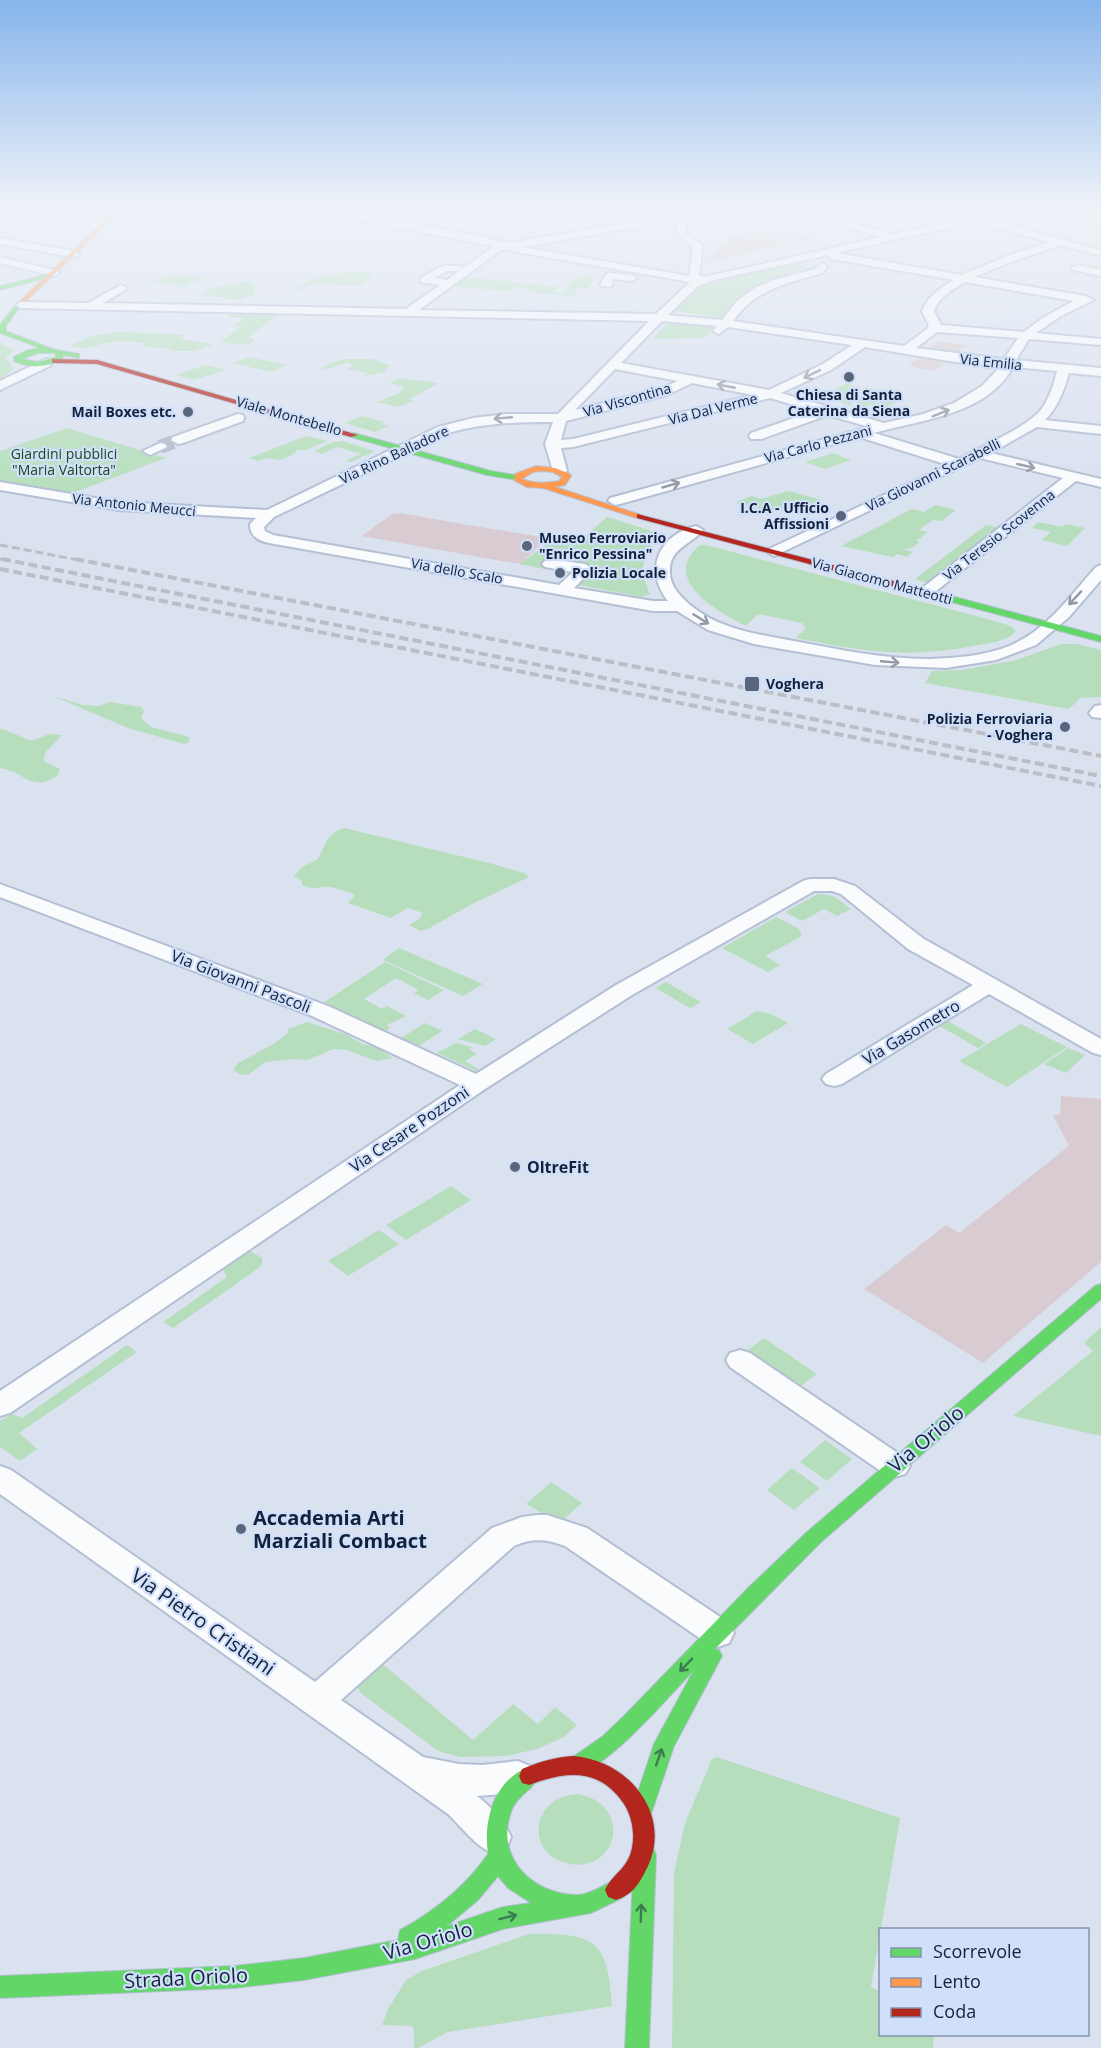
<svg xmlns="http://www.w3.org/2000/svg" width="1101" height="2048" viewBox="0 0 1101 2048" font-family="'Open Sans',sans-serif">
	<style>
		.green { fill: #b6debc }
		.building { fill: #d8ccd2 }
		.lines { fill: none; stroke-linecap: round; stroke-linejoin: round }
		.street-tunnel { stroke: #b2bbcc; stroke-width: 14; stroke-dasharray: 14 7; stroke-linecap: butt }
		.street-casing { stroke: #b5bfd3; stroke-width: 4 }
		.fast-casing { stroke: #b5bfd3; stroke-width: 2 }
		.slow-casing { stroke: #b5bfd3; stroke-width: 2 }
		.jam-casing { stroke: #b5bfd3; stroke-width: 2 }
		.street { fill: #f9fbfd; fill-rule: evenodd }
		.fast { fill: #63d668; fill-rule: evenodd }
		.slow { fill: #ff974d; fill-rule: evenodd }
		.jam { fill: #b3261e; fill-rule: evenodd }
		.rail-far1 { stroke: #bbbec4; stroke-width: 3; stroke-dasharray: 8 4; stroke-linecap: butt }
		.rail { stroke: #bbbec4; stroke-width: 4; stroke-dasharray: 9 4.5; stroke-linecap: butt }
		.oneway { stroke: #9299a5 }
		.oneway2 { stroke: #3c7c51 }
		.poi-dot { fill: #59657a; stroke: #d0dffa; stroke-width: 2 }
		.labels { text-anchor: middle; stroke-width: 4.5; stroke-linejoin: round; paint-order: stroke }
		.far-street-label { font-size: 14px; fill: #14213a; stroke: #d0dffa }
		.far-poi-label { font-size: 14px; font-weight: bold; fill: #14213a; stroke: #d0dffa; text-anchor: end }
		.far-park-label { font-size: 14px; fill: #1a4817; stroke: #d0dffa }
		.street-label { font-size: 16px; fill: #14213a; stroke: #d0dffa }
		.poi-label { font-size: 16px; font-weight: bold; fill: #14213a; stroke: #d0dffa; text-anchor: start }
		.near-street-label { font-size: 20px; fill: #14213a; stroke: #d0dffa }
		.near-poi-label { font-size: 20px; font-weight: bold; fill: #14213a; stroke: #d0dffa; text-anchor: start }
	</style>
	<rect width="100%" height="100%" fill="#dae2f0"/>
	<path class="green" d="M793,262L805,267H820L819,270L744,296L734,303L724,318L675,311L695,289L704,284Z
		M355,272L374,274L360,286L311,284L294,292H289L318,276Z
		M172,274L205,277L183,288L176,285L153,283Z
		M585,275L595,276L588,288H578L573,296L529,292L530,289L514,288L510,291L454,287L467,277L559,287L556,292L564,293L573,278L582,279Z
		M248,281L255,282V294L240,300L200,295L212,288Z
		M231,312L258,313L257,316L259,313L280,314L248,337L255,340L248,345L220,342L244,325L232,327L244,318L228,317Z
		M671,323L677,322L718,325L710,334L703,338L652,339L667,324Z
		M115,332L177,334L185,336L180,339L214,344L194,351H168L172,349C162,346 153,349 143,346L145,344C135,341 123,340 112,342C94,345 89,351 70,346L88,337Z
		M0,343L15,350L6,358L12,365L13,370L0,379Z
		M249,357L287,365L271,372L233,363Z
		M344,359H372L390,365L385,372L360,377L368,373L347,369L354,365L347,363L319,371L330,363Z
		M205,365L227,370L193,380L175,375Z
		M398,378L439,383L410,399L414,401L398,407L377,402L402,392L401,390L405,387L390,383Z
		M847,383L859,389L851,406L821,397Z
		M866,387L887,392L883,400L898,401L883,409L870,405L859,408L857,405Z
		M362,416L384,422L381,424L389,426L375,432L345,423Z
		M67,428L166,458L67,495L0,482V451Z
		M306,436L328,441L306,450H297L294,454L280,460L267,458L258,461L249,458Z
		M342,441L375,451L351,462L346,461L361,454L337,447L322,454L314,451L333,442Z
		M833,453L851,460L825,469L805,462Z
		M789,491L821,500L787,513L779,510L768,515L736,502L752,496L761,499Z
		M936,505L956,510L941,521L933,520L919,530L928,532L916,541L920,542L911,548L903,549L913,552L907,557L898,554L893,557L841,546L912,509L924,512Z
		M607,517L658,533C644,559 637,564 650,594L642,597L573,584L587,570L553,563L545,569L519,564L547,544L582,539Z
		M1038,522L1062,527L1066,524L1085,528L1067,546L1042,540L1051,532L1032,528Z
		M986,525L1000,528L928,583L915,579Z
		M700,545H706L991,620L1011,626L1016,631C1008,641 991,643 979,645C909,659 864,652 796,638L806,628L802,623L758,614L746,626C718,612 659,579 700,545Z
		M1061,644H1077L1101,650V697L1080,698L1069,709L925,683L932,671L961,670L1013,661Z
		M53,696L83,705L99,706L110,702L141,707L144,711L141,718L151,727L189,737V742L184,744L128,728Z
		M0,728L32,741L49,734L62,735L45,753L44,761L60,769L58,775C32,794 24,771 0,768Z
		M344,828L489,863L524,873L529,877L472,904L428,929L421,931L409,925L419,919L423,913L408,908L391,918L348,903L355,895C348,892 339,889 331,887C320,885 317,892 302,885V881L294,876L301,868L318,859C326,846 325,834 344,828Z
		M818,894L833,896L851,909L837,916L824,909L802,921L785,912Z
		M776,917L799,929L802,936L765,956L780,965L768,972L722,948Z
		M399,948L483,984L463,996L383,960Z
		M385,962L444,990L428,1000L414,993L419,990L396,978L364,999L382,1009L387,1006L406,1016L387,1025L390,1028L386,1031L323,1003Z
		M666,982L701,1002L690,1008L655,988Z
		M757,1011L771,1014L788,1023L753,1044L727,1029Z
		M946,1020L986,1043L978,1048L938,1025Z
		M307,1022L347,1035L362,1044L377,1047L393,1058L376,1061L347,1050L333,1049L308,1060L291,1059L265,1062L248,1075L239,1074L233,1070L238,1063L272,1045L287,1034L288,1029Z
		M425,1023L442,1031L419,1046L401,1038Z
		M1021,1024L1067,1047L1007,1087L959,1061Z
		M475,1029L496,1039L485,1046L458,1039Z
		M456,1043L472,1047L469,1049L477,1054L465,1061L481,1071L479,1072L437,1053Z
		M1068,1048L1085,1055L1066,1073L1044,1064Z
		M451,1186L471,1200L406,1240L386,1225Z
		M379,1230L399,1244L348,1276L328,1261Z
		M250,1251L262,1258V1264L256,1270L173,1328L163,1322L227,1277L223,1270Z
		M1101,1327V1436L1013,1416L1093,1351L1084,1343Z
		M764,1338L817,1374L801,1386L748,1350Z
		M127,1345L137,1352L19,1433L37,1449L20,1461L0,1447V1421L12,1414L22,1418Z
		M825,1440L852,1459L827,1481L800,1462Z
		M792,1468L820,1488L794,1510L767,1490Z
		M551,1482L582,1503L562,1521H556L526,1504Z
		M379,1661L473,1740L513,1704L538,1724L555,1707L577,1725L564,1737L537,1749L506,1756L460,1757L438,1751L362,1694L356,1686Z
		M717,1757L900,1818L871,1987L880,1991V2034L934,2035L933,2048H672L674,1873L685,1823L712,1759Z
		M578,1794C633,1804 619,1872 570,1864C524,1856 530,1796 578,1794Z
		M529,1934C594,1933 608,1938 612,2006L448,2032L418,2048H414V2030L412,2026L382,2025L388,2009L406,1980L422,1971Z"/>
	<path class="building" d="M779,227L818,238L705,263L728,238Z
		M938,341L966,345L958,351L930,348Z
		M918,358L945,363L935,371L908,366Z
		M401,513L462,524L548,538L521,563H513L362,536L392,514Z
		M1061,1096L1101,1099V1262L983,1363L864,1289L946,1225L959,1233L1069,1146L1053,1115L1060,1114Z"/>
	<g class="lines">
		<path class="street-tunnel" d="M160,447L178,440"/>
		<g class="street-casing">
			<path id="street" d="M285,205H305L476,235L507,243L635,222L592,205H605L647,220L734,205H754L749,208L689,218L686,227L687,233L703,246L699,275L704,277L881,237L772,205H787L893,234L970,217L935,205H949L999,222L1101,205V211L1009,225L1101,250V256L1061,245L1011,262L974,277L1086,296L1094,300L1061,316L1036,333L1101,339V345L1029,339L1016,360L1101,368V376L1069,373C1064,390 1058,407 1045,420L1101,426V434L1037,427L991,453L1101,479V487L1076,481L931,595L925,597L917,592L1063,478L980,458L774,556L767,552L769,549L948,465L859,437L620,504L615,505L608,501L610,498L869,427L828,415L761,439H751L749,436L751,433L814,411L770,398L573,447L561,448L567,471L560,475L553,471L545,444L553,422C516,422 483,423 448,433L274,517L264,527L265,531L273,535L559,585L573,572L545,567L542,564L545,561L550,559L585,564L593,569L574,588L653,601H668C643,570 659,535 696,526L703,530C692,544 670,548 670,570C669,585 679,595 689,604C721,631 759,634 799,642C842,650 885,659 929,659C956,658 984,656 1009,646C1046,631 1071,595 1096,567L1101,565V580L1069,617L1036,645L996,660L946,668L875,665L754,644L708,630L677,611H653L269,543C258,541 250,536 250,524L256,518L119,510L0,490V482L119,502L267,510L438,427L473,418L507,414H558L649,321L21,308L16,305L21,302L88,303L121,285L126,288L125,290L103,303L406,309L440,285L420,282V278L445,265L465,267L494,246L290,208ZM680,220L676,227L677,234L693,247L689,276L522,247ZM976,222L1050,242L1004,257L962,275L835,253ZM507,249L517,252L690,282L656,314L419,310L501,250ZM828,255L832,259L954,280C941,287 927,297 922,311L929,325L927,329L904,346L733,321C755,289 788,283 823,273L827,266L822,263L815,269L773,280L753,289L736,302L722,320L668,315L698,286L714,280ZM447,271H459L447,280L435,278ZM965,282L1074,301L1044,317L1024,332L941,325L934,311C939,297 953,289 965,282ZM662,321L717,326L713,331L719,334L728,327L852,345L823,364L769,390L621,363ZM937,332L1018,338L1004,359L916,348ZM865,347L955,362L1001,366L982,386L954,403L923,414L884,423L781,393L831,370ZM1013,367L1057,371C1054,384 1050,396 1043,407C1031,426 980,447 959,459L874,433C920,420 987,415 1013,367ZM615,369L678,381L659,389L575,410ZM692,383L753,395L573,439L561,440L566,421L667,395Z
				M466,205H488L483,208L399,221L394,218L399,215Z
				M25,212L28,213V217L0,225V219Z
				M0,238L74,251L79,254L74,257L0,244Z
				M0,257L58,271L59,273L54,276L0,263Z
				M1077,265L1101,270V276L1073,270L1072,268Z
				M610,273L632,275L637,278L632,281L613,279L611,287L601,286L600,284L606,274Z
				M46,359L52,363L50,366L0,390V381Z
				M238,414L243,415L244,418L243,421L183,443L178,444L171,440L173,437Z
				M160,443L165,444L167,447L150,455L143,451Z
				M1101,705V718L1092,717L1089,713L1095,706Z
				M810,879H834L855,886L924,939L1101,1039V1055L1093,1053L989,994L842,1084L834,1086L826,1084L822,1079L826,1074L973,985L908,949L841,894L832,891H814L632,995L485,1089L10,1413L0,1416V1391L460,1085L312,1016L0,897V884L328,1006L476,1074L616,985L803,881Z
				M740,1350L750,1353L905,1458L910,1466L905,1474L895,1477L885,1474L730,1367L726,1360L730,1353Z
				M0,1466L11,1470L315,1682L492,1528L522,1517L537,1515H547L587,1528L729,1623L734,1633L729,1643L718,1647L707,1643L565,1546C546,1539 533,1538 514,1546L341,1700L423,1757L459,1764L482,1765L518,1761L530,1766L535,1777L530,1788L518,1793L477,1796C492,1808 503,1819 511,1837L506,1849L493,1853C476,1847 462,1827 448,1814L0,1494Z"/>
		</g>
		<g class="fast-casing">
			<path id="fast" d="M48,274L50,277L0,290V286Z
				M14,307L19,308L6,326V331L53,349L79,354V358L62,355L63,360C46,367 31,369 14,361V357L28,350L40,348L0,333V325ZM38,353H55L56,357L38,362L22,359Z
				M354,433L491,471L521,476L522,478L518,480L487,475L351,437L350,435Z
				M936,592L1101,636V642L933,597L931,595Z
				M1101,1284V1299L821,1542L715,1649L719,1650L722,1656L674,1746L649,1820L642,1823L635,1820L631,1813L654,1744L694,1670C665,1700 615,1761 577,1775L570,1773L567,1766L570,1759L603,1736L623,1717L749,1587L807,1532L1095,1286Z
				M529,1767L536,1769L539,1776C533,1790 516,1796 511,1812C495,1858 532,1894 577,1895C591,1895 604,1884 616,1880L624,1883L627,1890L624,1897L591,1913L503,1929L415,1959L304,1980L234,1988L0,1998V1976L234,1966L304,1958L398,1940L400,1930C435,1911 465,1887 488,1854C483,1820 494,1780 529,1767ZM498,1876L508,1888L531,1903L503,1907L447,1926L478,1900Z
				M645,1845L653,1848L656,1855L649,2048H625L634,1855L637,1848Z"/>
		</g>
		<g class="slow-casing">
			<path id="slow" d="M140,205H147L108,223L25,302H21V300L104,221Z
				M536,466L555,468L570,474L571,476L565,485L555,487L644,516L637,518L543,488L527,487L514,480L515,474ZM542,471L553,472L562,477L559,481C546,483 535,484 522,479L533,472Z"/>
		</g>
		<g class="jam-casing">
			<path id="jam" d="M52,359L97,360L358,435L351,437L97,364L55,363H52Z
				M637,514L939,593L941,595L933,597L637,518Z
				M574,1756C631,1761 675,1818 645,1872C638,1886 631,1895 616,1900L608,1897L605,1890C612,1874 628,1869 632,1848C635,1834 632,1816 624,1804C599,1767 566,1771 529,1785L522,1783L519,1776L522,1769C539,1762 555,1757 574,1756Z"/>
		</g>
		<use href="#street" class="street"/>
		<use href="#fast" class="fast"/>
		<use href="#slow" class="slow"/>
		<use href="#jam" class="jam"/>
		<path class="rail-far1" d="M0,545L83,561
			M0,559L9,561"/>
		<path class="rail" d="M2,559L1101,776
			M75,559L1101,756
			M0,569L1101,786"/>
	</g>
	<defs><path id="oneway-shaft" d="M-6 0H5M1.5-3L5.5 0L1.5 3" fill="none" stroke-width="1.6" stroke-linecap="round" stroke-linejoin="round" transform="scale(1.5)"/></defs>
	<g class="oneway">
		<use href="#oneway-shaft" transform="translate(812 374) rotate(154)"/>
		<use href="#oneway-shaft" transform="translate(726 386) rotate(-169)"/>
		<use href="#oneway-shaft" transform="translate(941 413) rotate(-22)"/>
		<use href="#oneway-shaft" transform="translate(503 418) rotate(175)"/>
		<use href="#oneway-shaft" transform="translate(1026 466) rotate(13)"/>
		<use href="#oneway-shaft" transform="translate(671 485) rotate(-16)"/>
		<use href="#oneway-shaft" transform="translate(1075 598) rotate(133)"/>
		<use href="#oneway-shaft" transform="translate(701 619) rotate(32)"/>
		<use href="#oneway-shaft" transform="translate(890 662) rotate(5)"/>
	</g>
	<g class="oneway2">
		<use href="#oneway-shaft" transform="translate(686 1665) rotate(134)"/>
		<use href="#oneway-shaft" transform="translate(659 1757) rotate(-71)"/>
		<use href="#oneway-shaft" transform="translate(641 1913) rotate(-88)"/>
		<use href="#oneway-shaft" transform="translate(508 1917) rotate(-14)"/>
	</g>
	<linearGradient id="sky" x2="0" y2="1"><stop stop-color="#86b4eb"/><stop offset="0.42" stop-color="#eef2f8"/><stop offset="1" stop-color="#eef2f8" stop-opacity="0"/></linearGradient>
	<rect width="1101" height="492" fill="url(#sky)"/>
	<g class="poi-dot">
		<circle cx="849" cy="377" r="6"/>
		<circle cx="188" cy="412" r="6"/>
		<circle cx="841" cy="516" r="6"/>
		<circle cx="527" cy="546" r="6"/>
		<circle cx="560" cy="573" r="6"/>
		<rect x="744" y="676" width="16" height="16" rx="3"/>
		<circle cx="1065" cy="727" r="6"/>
		<circle cx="515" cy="1167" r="6"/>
		<circle cx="241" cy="1529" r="6"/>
	</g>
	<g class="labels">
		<g class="far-street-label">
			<text transform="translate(991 362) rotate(6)" y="5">Via Emilia</text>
			<text transform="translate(627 400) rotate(-16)" y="5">Via Viscontina</text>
			<text transform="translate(713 409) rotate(-14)" y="5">Via Dal Verme</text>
			<text transform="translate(289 416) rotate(16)" y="5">Viale Montebello</text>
			<text transform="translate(818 444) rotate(-15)" y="5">Via Carlo Pezzani</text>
			<text transform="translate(394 455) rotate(-25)" y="5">Via Rino Balladore</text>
			<text transform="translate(933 475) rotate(-26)" y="5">Via Giovanni Scarabelli</text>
			<text transform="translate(134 505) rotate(6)" y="5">Via Antonio Meucci</text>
			<text transform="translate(999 535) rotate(-38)" y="5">Via Teresio Scovenna</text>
			<text transform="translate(457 571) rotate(10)" y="5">Via dello Scalo</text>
			<text transform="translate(882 581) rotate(15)" y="5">Via Giacomo Matteotti</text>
		</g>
		<g class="far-poi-label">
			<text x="849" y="400" text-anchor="middle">Chiesa di Santa<tspan x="849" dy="16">Caterina da Siena</tspan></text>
			<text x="176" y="417">Mail Boxes etc.</text>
			<text x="829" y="513">I.C.A - Ufficio<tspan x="829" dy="16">Affissioni</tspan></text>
			<text x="539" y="543" text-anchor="start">Museo Ferroviario<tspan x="539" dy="16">"Enrico Pessina"</tspan></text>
			<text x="572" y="578" text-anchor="start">Polizia Locale</text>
			<text x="766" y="689" text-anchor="start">Voghera</text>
			<text x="1053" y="724">Polizia Ferroviaria<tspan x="1053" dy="16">- Voghera</tspan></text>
		</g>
		<g class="far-park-label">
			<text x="64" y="459">Giardini pubblici<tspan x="64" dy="16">"Maria Valtorta"</tspan></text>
		</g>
		<g class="street-label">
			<text transform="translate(241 981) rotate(21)" y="6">Via Giovanni Pascoli</text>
			<text transform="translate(911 1032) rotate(-31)" y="6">Via Gasometro</text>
			<text transform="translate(409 1129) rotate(-34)" y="6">Via Cesare Pozzoni</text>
		</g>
		<g class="poi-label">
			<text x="527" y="1173">OltreFit</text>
		</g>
		<g class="near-street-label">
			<text transform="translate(926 1439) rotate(-40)" y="7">Via Oriolo</text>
			<text transform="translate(203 1622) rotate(35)" y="7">Via Pietro Cristiani</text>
			<text transform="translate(428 1941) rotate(-16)" y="7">Via Oriolo</text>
			<text transform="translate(186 1978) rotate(-3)" y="7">Strada Oriolo</text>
		</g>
		<g class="near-poi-label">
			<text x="253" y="1525">Accademia Arti<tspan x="253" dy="23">Marziali Combact</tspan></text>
		</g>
	</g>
	<rect x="879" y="1928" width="210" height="108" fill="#d0dffa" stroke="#8593ad" stroke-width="1.5"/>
	<rect x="891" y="1948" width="30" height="9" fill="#63d668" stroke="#8593ad" stroke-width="1.5"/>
	<text x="933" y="1958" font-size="18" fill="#14213a">Scorrevole</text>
	<rect x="891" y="1978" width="30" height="9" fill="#ff974d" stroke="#8593ad" stroke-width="1.5"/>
	<text x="933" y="1988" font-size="18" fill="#14213a">Lento</text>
	<rect x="891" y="2008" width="30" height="9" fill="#b3261e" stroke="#8593ad" stroke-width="1.5"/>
	<text x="933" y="2018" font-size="18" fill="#14213a">Coda</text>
</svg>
